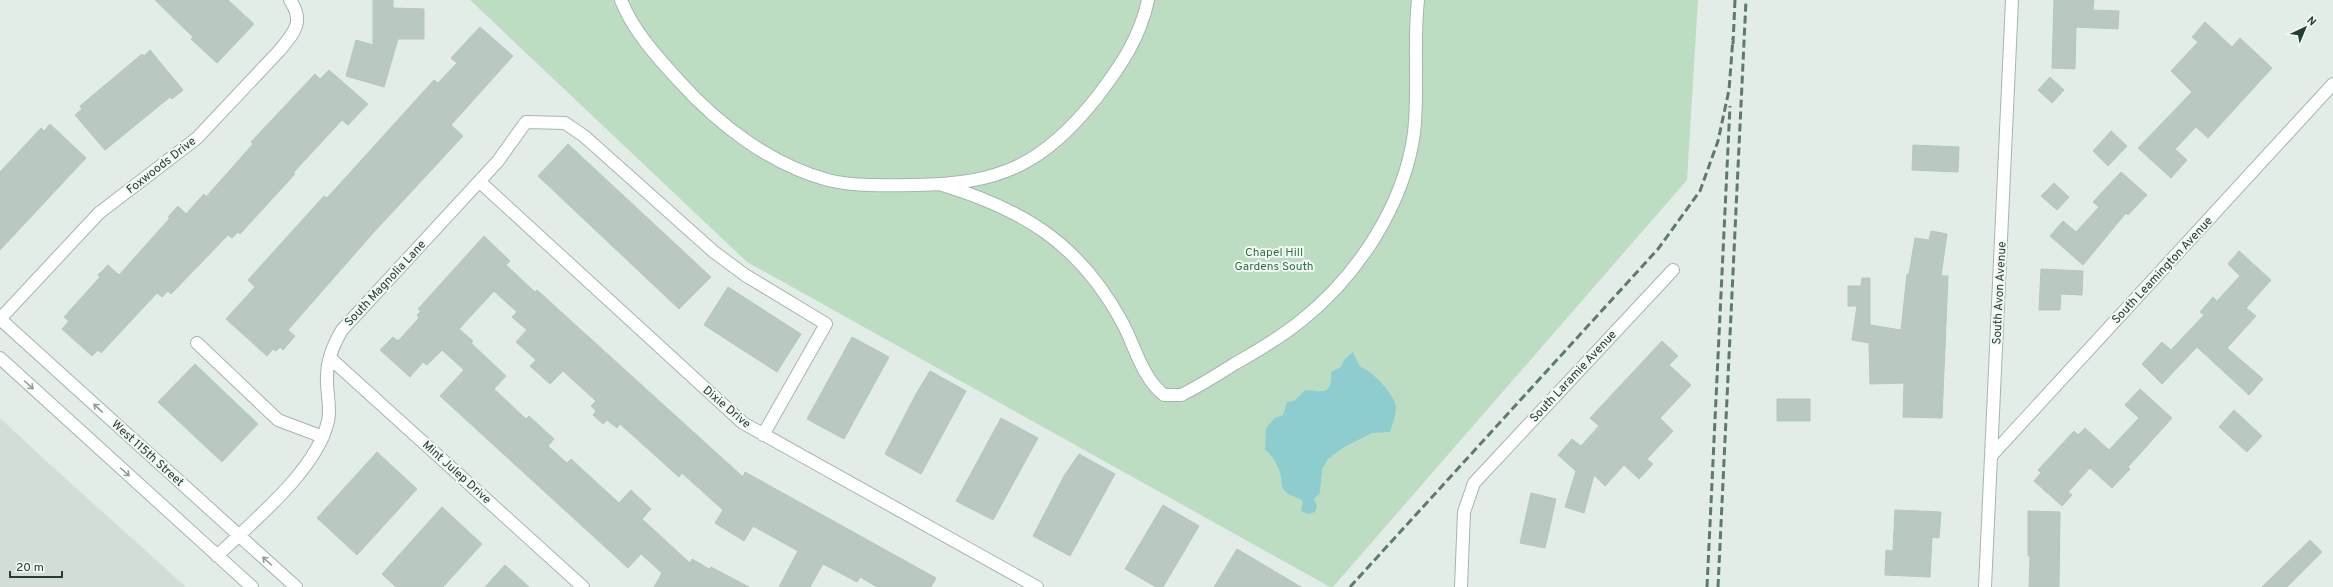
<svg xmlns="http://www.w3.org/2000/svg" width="2333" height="587" viewBox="0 0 2333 587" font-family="Overpass,sans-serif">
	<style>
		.built { fill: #d2ddd6 }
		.green { fill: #bdddc2 }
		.water { fill: #8dcdd0 }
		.building { fill: #b9c8c0; stroke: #b6c6be }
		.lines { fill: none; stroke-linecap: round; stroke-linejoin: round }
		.minor-casing { stroke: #a6b5ae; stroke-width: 14 }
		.minor { stroke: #fff; stroke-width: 12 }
		.rail { stroke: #5e796f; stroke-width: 3; stroke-dasharray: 8 4; stroke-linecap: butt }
		.oneway { stroke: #919e9a }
		.labels { text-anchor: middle; stroke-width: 4; stroke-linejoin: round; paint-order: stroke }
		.street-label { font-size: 12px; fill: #233e34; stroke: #f4f9f6 }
		.park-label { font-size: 12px; fill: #2e7442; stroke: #f4f9f6 }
	</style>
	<rect width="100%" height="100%" fill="#e3ede8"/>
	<path class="built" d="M0,418L46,461L186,587H0Z"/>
	<path class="green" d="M470,0H1698L1687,180L1333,587H1330L747,262Z"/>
	<path class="water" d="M1353,352L1360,367C1371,369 1396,396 1396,407C1396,416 1392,424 1390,432L1372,433L1344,447L1328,459L1322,469L1320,493L1314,499L1317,506L1315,512L1308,514L1301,511L1303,501C1296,496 1285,495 1282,487C1281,484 1282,480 1281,477C1280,469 1273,455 1265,450L1266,428L1275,418L1283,415L1287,402L1294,401L1305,390C1320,391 1333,397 1331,372L1341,367L1344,360Z"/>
	<path class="building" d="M155,0H228L254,24L217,63L191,39L193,37Z
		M373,0H393V8L424,9V39H398L384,87L346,76L356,40L373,45Z
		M2054,0H2094L2093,10L2119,11L2118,29L2076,27L2075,69L2052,68Z
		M2205,22L2232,47L2240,38L2272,68L2208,138L2196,127L2175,149L2187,160L2171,178L2138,148L2192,92L2171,71L2198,42L2192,37Z
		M480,27L513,56L451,125L463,136L374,232L288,330L295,336L283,350L280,347L276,351L273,349L267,356L226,319L255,287L248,280L324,196L327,198L434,80L438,83L457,63L451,58Z
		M150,50L183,90L172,99L170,97L105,150L75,115L82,109L80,106L142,54L144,56Z
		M329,70L368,104L348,125L342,120L293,173L295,174L240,234L238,232L232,238L228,235L171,294L168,291L162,297L157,293L101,353L98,350L92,356L62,329L69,321L64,317L100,277L98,275L108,265L119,275L170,218L168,217L178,206L186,214L204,194L206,197L253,144L251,142L315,74L320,79Z
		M2050,77L2064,90L2052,103L2038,90Z
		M50,124L86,158L0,250V172L41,128L44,131Z
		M2111,131L2127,146L2108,166L2093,151Z
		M568,144L711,277L679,309L538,176Z
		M1913,145L1959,147L1958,172L1912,170Z
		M2121,172L2147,195L2128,215L2126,213L2083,265L2050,236L2063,221L2076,232L2099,207L2093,202Z
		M2054,183L2069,197L2057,210L2041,196Z
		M1931,231L1947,234L1941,276H1948L1942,418L1903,417L1904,383L1870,384L1869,343L1852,340L1857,306H1848V286H1861L1862,278H1870V325L1901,330L1907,274H1909L1915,238L1929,240Z
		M484,236L510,261L506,265L535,292L537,290L743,477L745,472L936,578L931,587H877L860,577L857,582L823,564L810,587H779L798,551L753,526L744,541L715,523L723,510L682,473L679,477L620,424L617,428L607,420L603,424L593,415L596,411L591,406L596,401L563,371L550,384L530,366L536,360L516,342L527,330L512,317L517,312L494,291L459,329L473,341L471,343L506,376L494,389L526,419L529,416L554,439L548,446L567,463L571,459L619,503L631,490L651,509L642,519L690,563L692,559L709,569L711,567L749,587H654L662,573L641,554L628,568L440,396L464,370L442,350L427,365L423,362L410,377L380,350L393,337L398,341L419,318L417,315L421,311L418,309Z
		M2239,251L2271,280L2246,308L2256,316L2227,348L2263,379L2249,395L2197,347L2162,384L2142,364L2162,342L2171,350L2204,315L2200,312L2213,297L2217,301L2240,276L2228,264Z
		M2041,269L2083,271L2082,295L2061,294L2060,310H2039Z
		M728,287L801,334L777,372L704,325Z
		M852,337L889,357L844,439L807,419Z
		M1662,341L1678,356L1669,365L1691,385L1660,418L1673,431L1647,459L1653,464L1639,479L1624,465L1605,486L1594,475L1584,513L1565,507L1576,471L1558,455L1572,439L1581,446L1599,426L1590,418Z
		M195,364L258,424L222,462L158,402Z
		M930,371L966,391L921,474L885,454L916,394Z
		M2140,389L2172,418L2128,467L2130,469L2112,488L2090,468L2068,492L2072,495L2062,506L2034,481L2041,473L2038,470L2074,431L2078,435L2085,428L2109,450L2139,418L2125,405Z
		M1777,399H1810V421H1777Z
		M2234,410L2262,436L2247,452L2219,427Z
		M1001,418L1038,438L993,520L956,501Z
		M377,452L417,489L357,555L317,518Z
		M1079,454L1115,474L1070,556L1033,536L1064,476Z
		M1531,493L1556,499L1545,548L1520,543Z
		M1163,505L1199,526L1163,587H1156L1125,569Z
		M442,507L482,544L443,587H396L382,574Z
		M1895,510L1941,512L1939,538L1932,537L1930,577L1885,575L1886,550L1893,551Z
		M2028,511L2060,512L2059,587H2029L2030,556H2028Z
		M2310,540L2322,552L2287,587H2262Z
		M1237,549L1301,587H1214Z
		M505,565L529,587H485Z"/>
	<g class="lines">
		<g class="minor-casing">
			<path id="minor" d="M621,0C633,31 658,58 680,82C719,125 771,165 828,180C856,187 886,185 915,185C1000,184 1043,165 1097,97C1120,67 1140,38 1148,0
				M480,182L743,423L1037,587
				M939,184C1023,209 1079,243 1122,322C1135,346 1142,378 1164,395H1181C1200,386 1218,374 1236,363C1259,350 1281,337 1302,320C1358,275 1404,205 1414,133C1419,88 1413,44 1418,0
				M0,319L99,213L197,138L279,51C294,33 305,22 290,0
				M0,319L296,587
				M197,343L278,420L323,437
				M0,358L252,587
				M330,358L583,587
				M1991,456L2333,84
				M217,556C253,521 317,470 328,421C331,408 327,395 327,381C326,363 333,345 342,330L498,161L526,122L565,123L584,136L714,252L745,275L826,324L763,435
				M1461,587L1464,512L1474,483L1673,270
				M1985,587L2012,0"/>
		</g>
		<use href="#minor" class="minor"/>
		<path class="rail" d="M1733,44L1735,0
			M1350,587L1658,249L1700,191L1718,141L1729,90L1733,38
			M1707,587L1730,106
			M1718,587L1746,0"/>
	</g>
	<defs><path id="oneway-shaft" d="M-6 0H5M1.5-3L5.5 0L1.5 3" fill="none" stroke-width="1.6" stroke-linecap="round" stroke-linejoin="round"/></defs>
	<g class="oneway">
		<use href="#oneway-shaft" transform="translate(29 385) rotate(42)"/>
		<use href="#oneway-shaft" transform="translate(98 408) rotate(-137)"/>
		<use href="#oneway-shaft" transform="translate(125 472) rotate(42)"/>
		<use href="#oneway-shaft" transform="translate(267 561) rotate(-138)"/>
	</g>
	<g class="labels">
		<g class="street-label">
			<text transform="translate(161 165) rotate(-38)" y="4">Foxwoods Drive</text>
			<text transform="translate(2162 270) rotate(-47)" y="4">South Leamington Avenue</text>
			<text transform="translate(385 283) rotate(-47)" y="4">South Magnolia Lane</text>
			<text transform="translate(1999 293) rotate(-87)" y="4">South Avon Avenue</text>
			<text transform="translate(1573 376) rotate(-47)" y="4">South Laramie Avenue</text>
			<text transform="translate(727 407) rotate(40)" y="4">Dixie Drive</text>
			<text transform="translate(148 453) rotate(42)" y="4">West 115th Street</text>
			<text transform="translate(457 472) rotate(42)" y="4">Mint Julep Drive</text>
		</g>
		<g class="park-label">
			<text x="1274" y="256">Chapel Hill<tspan x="1274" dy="14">Gardens South</tspan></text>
		</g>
	</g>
	<g transform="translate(2305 28) rotate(44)" stroke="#f4f9f6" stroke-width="3" paint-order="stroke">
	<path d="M0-3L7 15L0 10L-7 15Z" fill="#233e34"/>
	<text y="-6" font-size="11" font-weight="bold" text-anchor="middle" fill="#233e34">N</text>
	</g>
	<path d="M10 571v6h52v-6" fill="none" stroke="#233e34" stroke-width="2"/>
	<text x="16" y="571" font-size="12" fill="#233e34" stroke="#f4f9f6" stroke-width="3" paint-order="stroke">20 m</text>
</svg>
